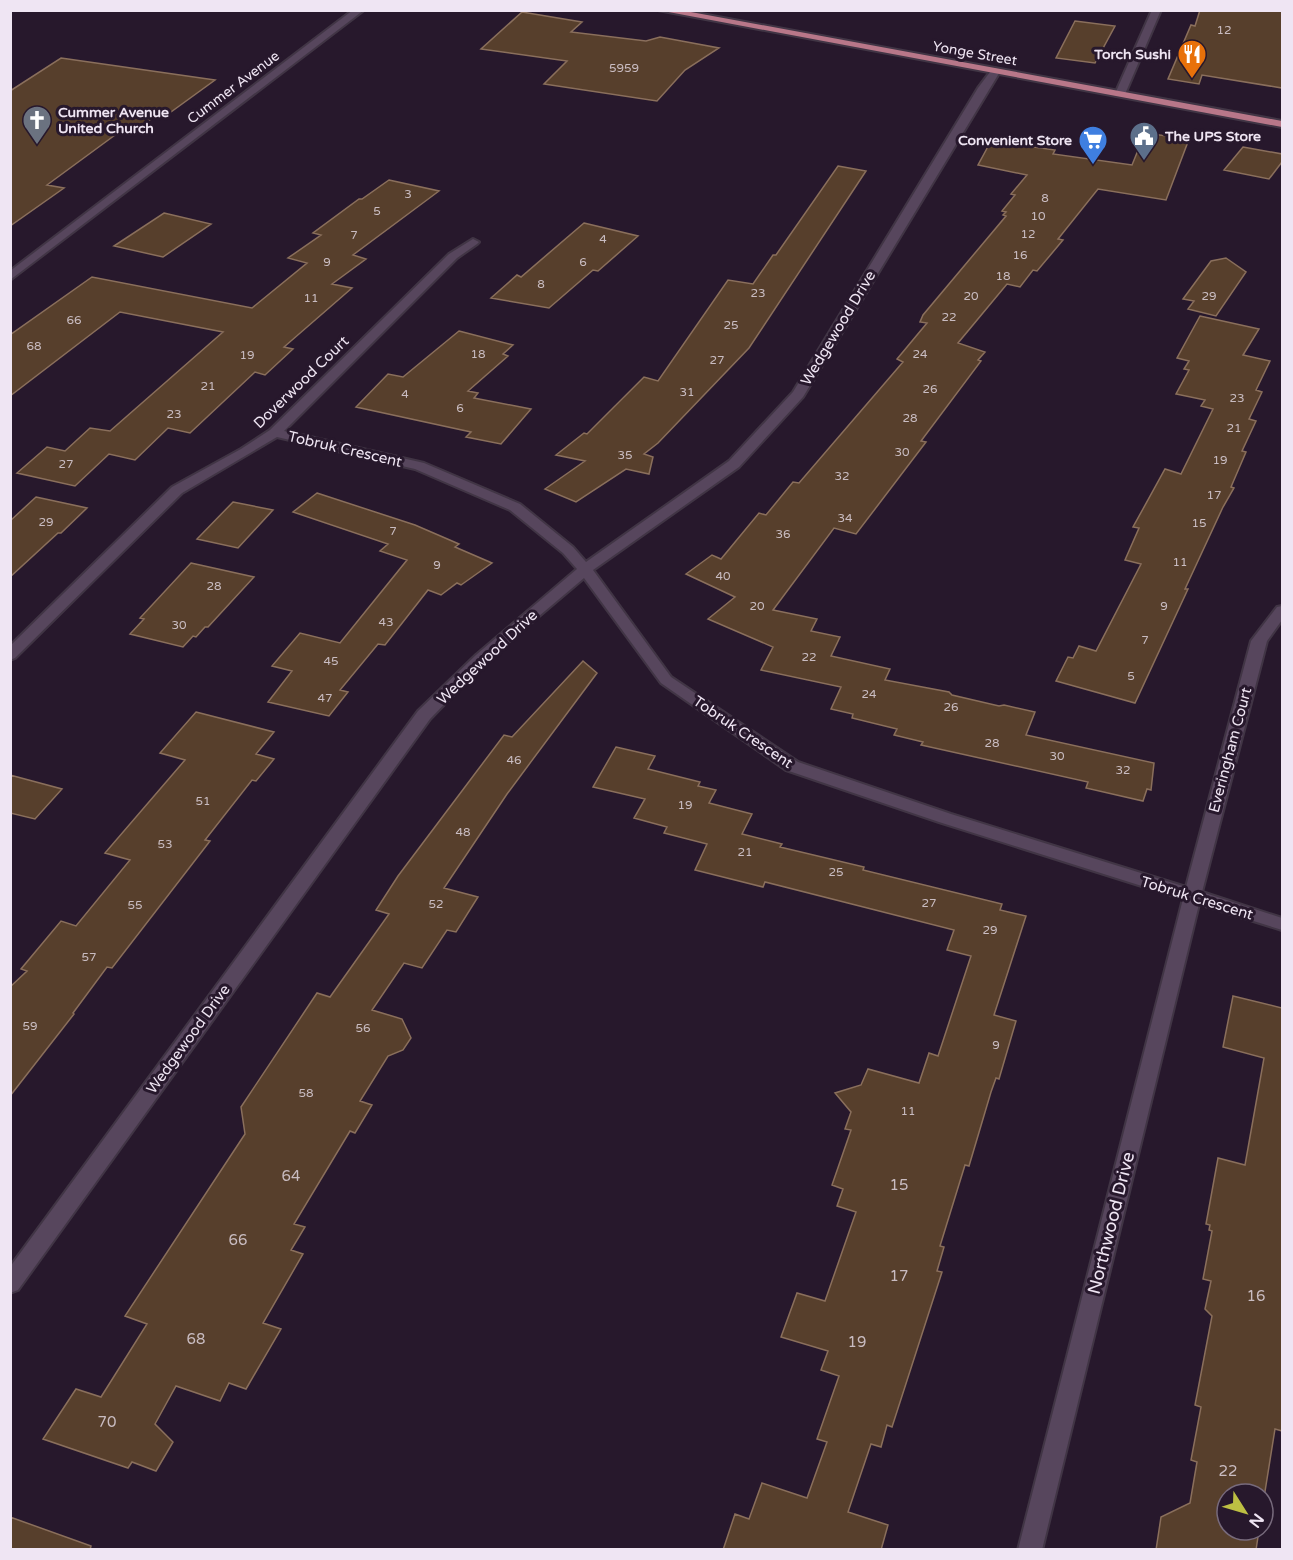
<svg xmlns="http://www.w3.org/2000/svg" width="1293" height="1560" viewBox="0 0 1293 1560" font-family="'Varela Round',sans-serif">
	<style>
		.building { fill: #573f2c; stroke: #8a6f5c; stroke-width: 1.5 }
		.lines { fill: none; stroke-linecap: round; stroke-linejoin: round }
		.minor-casing { stroke: #413545; stroke-width: 4 }
		.tertiary-casing { stroke: #413545; stroke-width: 4 }
		.primary-casing { stroke: #413545; stroke-width: 4 }
		.minor { fill: #57465d; fill-rule: evenodd }
		.tertiary { fill: #57465d; fill-rule: evenodd }
		.primary { fill: #b87789; fill-rule: evenodd }
		.labels { text-anchor: middle; stroke-width: 6; stroke-linejoin: round; paint-order: stroke }
		.number-label { font-size: 12px; fill: #c9bcc1 }
		.far-street-label { font-size: 14px; fill: #efe5f3; stroke: #27182c }
		.far-poi-label { font-size: 14px; font-weight: bold; fill: #efe5f3; stroke: #27182c; text-anchor: end }
		.street-label { font-size: 15px; fill: #efe5f3; stroke: #27182c }
		.near-number-label { font-size: 15px; fill: #c9bcc1 }
		.near-street-label { font-size: 18px; fill: #efe5f3; stroke: #27182c }
	</style>
	<rect width="100%" height="100%" fill="#27182c"/>
	<path class="building" d="M1200,10H1282V88L1202,75L1199,84L1168,79L1191,25L1195,26Z
		M522,12L582,22L571,32L646,41L660,37L719,48L685,70L657,101L544,84L567,61L481,49Z
		M1075,21L1115,26L1095,63L1056,58Z
		M61,58L215,80L164,117L155,116L138,129L126,127L47,185L64,188L10,226V91Z
		M1145,133L1189,139L1166,200L1098,189L1058,239L1063,240L1037,271L1033,270L1020,287L1007,284L958,343L985,352L978,360L981,361L921,441L926,442L856,534L834,528L773,610L817,619L811,631L840,637L831,656L890,669L885,680L949,692L952,695L999,706L1004,705L1035,712L1026,735L1154,763L1151,790L1147,789L1143,801L1086,788L1088,782L921,745L923,742L894,735L897,729L852,718L853,714L831,709L841,687L761,670L773,647L708,619L735,597L686,574L712,555L721,559L759,513L766,515L793,482L799,483L903,362L897,359L927,323L920,322L923,315L1006,216L1003,215L1006,212L1002,211L1015,195L1011,194L1027,175L978,165L991,141L1055,150L1053,154L1132,165Z
		M1243,147L1282,154V162L1269,179L1224,170Z
		M838,166L866,171L749,348L658,443L644,454L653,457L649,474L626,469L576,502L545,489L585,461L556,455L584,433L587,434L644,377L658,381L728,280L753,284L773,255H776Z
		M389,180L439,191L353,255L366,259L332,284L352,288L284,347L293,349L265,375L255,372L190,433L168,428L135,460L109,454L75,486L17,473L47,447L65,451L90,428L110,431L223,332L120,312L10,396V335L92,277L252,308L307,263L288,258L321,235L313,233L359,199H362Z
		M164,213L211,224L163,257L114,246Z
		M584,223L638,236L598,271L593,270L549,308L491,298L517,275L521,277Z
		M1226,258L1246,272L1216,316L1188,309L1194,301L1183,299L1211,261Z
		M1200,316L1259,329L1243,355L1270,361L1256,390L1262,392L1249,419L1256,421L1242,451L1246,452L1231,487L1234,488L1223,507L1185,589H1188L1135,703L1056,681L1068,657L1073,658L1079,646L1096,651L1141,564L1125,560L1139,528L1133,527L1165,469L1181,474L1213,409L1201,406L1205,400L1176,394L1189,370L1184,369L1189,361L1177,358Z
		M459,331L513,345L503,354L508,356L468,391L478,393L474,398L531,409L501,444L466,437L471,432L356,407L388,374L403,377Z
		M317,493L415,525L459,544L455,547L492,563L461,585L457,583L441,595L428,590L385,645L378,644L340,690L348,692L329,716L268,702L292,671L272,666L300,633L340,643L407,560L380,551L388,544L293,512Z
		M36,497L87,508L61,533H58L10,577V521Z
		M233,502L273,510L238,548L197,539Z
		M191,563L254,577L208,627H205L196,637L193,636L183,647L130,634L144,619L140,618Z
		M583,661L597,673L507,794L444,888L478,897L456,932L447,930L422,968L404,963L372,1010L402,1019L411,1038L403,1050L388,1056L360,1101L372,1105L355,1133L350,1131L294,1224L305,1227L291,1250L303,1254L263,1323L281,1329L246,1389L229,1383L220,1401L176,1386L155,1424L173,1442L156,1471L132,1462L128,1468L43,1439L76,1389L101,1397L147,1324L125,1316L245,1134L241,1107L317,993L330,997L389,914L376,910L398,876L504,735L512,737Z
		M196,712L274,732L256,754L274,759L256,781L252,780L205,840L210,841L112,968L107,967L73,1013L74,1014L10,1096V987L27,971L21,969L61,921L76,926L130,860L105,853L185,760L160,753Z
		M616,747L655,756L648,769L700,782L698,786L716,790L709,803L752,814L742,834L782,844L780,847L864,867L863,870L1002,904L1000,910L1026,916L994,1015L1016,1021L999,1079L996,1078L991,1092L969,1166L965,1165L940,1246L944,1247L937,1271L942,1272L892,1427L887,1425L881,1447L871,1444L848,1512L888,1525L881,1550H723L735,1514L749,1519L762,1483L807,1498L827,1442L817,1439L839,1376L821,1370L828,1351L781,1337L797,1293L825,1301L856,1212L837,1206L843,1189L832,1185L851,1130L845,1129L851,1112L835,1093L861,1085L868,1069L919,1083L929,1053L938,1056L971,956L947,950L954,930L765,882L763,887L695,870L707,844L664,833L667,827L634,818L645,799L593,787Z
		M10,775L62,789L35,819L10,813Z
		M1233,996L1282,1008V1431L1275,1429L1263,1504V1494H1227V1530H1259L1256,1550H1156L1161,1517L1190,1503L1197,1462L1191,1460L1201,1407L1195,1405L1212,1316L1205,1309L1211,1281L1203,1279L1212,1231L1209,1230L1210,1225L1206,1224L1218,1158L1245,1165L1264,1058L1223,1047Z
		M10,1517L91,1546L90,1550H10Z"/>
	<g class="lines">
		<g class="minor-casing">
			<path id="minor" d="M1152,10H1161L1125,94L1116,96L1115,94Z
				M993,68L1001,70L803,397L739,467L593,570L671,677L798,762L951,814L1186,887L1251,641L1277,607L1282,606V620L1267,641L1202,892L1282,918V930L1199,904L1042,1550H1018L1183,899L939,822L786,770L661,683L584,578L486,661L430,719L18,1290L10,1293V1267L418,711L476,655L577,569L563,553L510,510L415,469L277,437L182,493L15,658L10,660V646L172,487L241,449L270,430L449,254L473,239L479,242L477,244L457,258L284,431L424,463L520,504L573,547L586,562L729,461L793,392L978,88Z"/>
		</g>
		<g class="tertiary-casing">
			<path id="tertiary" d="M353,10H364L10,280V271Z"/>
		</g>
		<g class="primary-casing">
			<path id="primary" d="M658,10H680L1282,121V127Z"/>
		</g>
		<use href="#minor" class="minor"/>
		<use href="#tertiary" class="tertiary"/>
		<use href="#primary" class="primary"/>
	</g>
	<defs>
		<g id="restaurant-pin" transform="scale(1.5)"><path d="M0 17L-7.5 6A9.5 9.5 0 1 1 7.5 6Z" fill="#e8710a" stroke="#27182c"/><path d="M-5-6h1v4h1v-4h1v4h1v-4h1v5L-1.5 .5V6h-2V.5L-5-1ZM5-6V6H3V1.5H1.5Q1.5-4 5-6Z" fill="#fff"/></g>
		<g id="church-pin" transform="scale(1.5)"><path d="M0 17L-7.5 6A9.5 9.5 0 1 1 7.5 6Z" fill="#6b7280" stroke="#27182c"/><path d="M-1.2-6h2.4v3.5h3.3v2.4h-3.3V6h-2.4V-.1h-3.3v-2.4h3.3Z" fill="#fff"/></g>
		<g id="civic-pin" transform="scale(1.5)"><path d="M0 17L-7.5 6A9.5 9.5 0 1 1 7.5 6Z" fill="#5c6f8a" stroke="#27182c"/><path d="M-.6-6.5H3V-4.5H.6V-3L4-1V1h2V6H-6V1h2V-1L-.6-3ZM-1.2 2.5V6h2.4V2.5Z" fill="#fff"/></g>
		<g id="supermarket-pin" transform="scale(1.5)"><path d="M0 17L-7.5 6A9.5 9.5 0 1 1 7.5 6Z" fill="#3f7fe0" stroke="#27182c"/><path d="M-6-5.5h2.5l.6 2H6L4.5 2H-2.5L-4.4-4H-6ZM-1.5 3.2a1.3 1.3 0 1 0 .1 0ZM3 3.2a1.3 1.3 0 1 0 .1 0Z" fill="#fff"/></g>
	</defs>
	<g fill-rule="evenodd">
		<use href="#restaurant-pin" x="1192" y="54"/>
		<use href="#church-pin" x="37" y="120"/>
		<use href="#civic-pin" x="1144" y="136"/>
		<use href="#supermarket-pin" x="1093" y="140"/>
	</g>
	<g class="labels">
		<g class="number-label">
			<text x="1224" y="34">12</text>
			<text x="624" y="72">5959</text>
			<text x="408" y="198">3</text>
			<text x="1045" y="202">8</text>
			<text x="377" y="215">5</text>
			<text x="1038" y="220">10</text>
			<text x="1028" y="238">12</text>
			<text x="354" y="239">7</text>
			<text x="603" y="243">4</text>
			<text x="1020" y="259">16</text>
			<text x="327" y="266">9</text>
			<text x="583" y="266">6</text>
			<text x="1003" y="280">18</text>
			<text x="541" y="288">8</text>
			<text x="758" y="297">23</text>
			<text x="971" y="300">20</text>
			<text x="1209" y="300">29</text>
			<text x="311" y="302">11</text>
			<text x="949" y="321">22</text>
			<text x="74" y="324">66</text>
			<text x="731" y="329">25</text>
			<text x="34" y="350">68</text>
			<text x="478" y="358">18</text>
			<text x="920" y="358">24</text>
			<text x="247" y="359">19</text>
			<text x="717" y="364">27</text>
			<text x="208" y="390">21</text>
			<text x="930" y="393">26</text>
			<text x="687" y="396">31</text>
			<text x="405" y="398">4</text>
			<text x="1237" y="402">23</text>
			<text x="460" y="412">6</text>
			<text x="174" y="418">23</text>
			<text x="910" y="422">28</text>
			<text x="1234" y="432">21</text>
			<text x="902" y="456">30</text>
			<text x="625" y="459">35</text>
			<text x="1220" y="464">19</text>
			<text x="66" y="468">27</text>
			<text x="842" y="480">32</text>
			<text x="1214" y="499">17</text>
			<text x="845" y="522">34</text>
			<text x="46" y="526">29</text>
			<text x="1199" y="527">15</text>
			<text x="393" y="535">7</text>
			<text x="783" y="538">36</text>
			<text x="1180" y="566">11</text>
			<text x="437" y="569">9</text>
			<text x="723" y="580">40</text>
			<text x="214" y="590">28</text>
			<text x="757" y="610">20</text>
			<text x="1164" y="610">9</text>
			<text x="386" y="626">43</text>
			<text x="179" y="629">30</text>
			<text x="1145" y="644">7</text>
			<text x="809" y="661">22</text>
			<text x="331" y="665">45</text>
			<text x="1131" y="680">5</text>
			<text x="869" y="698">24</text>
			<text x="325" y="702">47</text>
			<text x="951" y="711">26</text>
			<text x="992" y="747">28</text>
			<text x="1057" y="760">30</text>
			<text x="514" y="764">46</text>
			<text x="1123" y="774">32</text>
			<text x="203" y="805">51</text>
			<text x="685" y="809">19</text>
			<text x="463" y="836">48</text>
			<text x="165" y="848">53</text>
			<text x="745" y="856">21</text>
			<text x="836" y="876">25</text>
			<text x="929" y="907">27</text>
			<text x="436" y="908">52</text>
			<text x="135" y="909">55</text>
			<text x="990" y="934">29</text>
			<text x="89" y="961">57</text>
			<text x="30" y="1030">59</text>
			<text x="363" y="1032">56</text>
			<text x="996" y="1049">9</text>
			<text x="306" y="1097">58</text>
			<text x="908" y="1115">11</text>
		</g>
		<g class="far-street-label">
			<text transform="translate(975 53) rotate(10)" y="5">Yonge Street</text>
			<text transform="translate(233 87) rotate(-37)" y="5">Cummer Avenue</text>
		</g>
		<g class="far-poi-label">
			<text x="1171" y="59">Torch Sushi</text>
			<text x="58" y="117" text-anchor="start">Cummer Avenue<tspan x="58" dy="16">United Church</tspan></text>
			<text x="1165" y="141" text-anchor="start">The UPS Store</text>
			<text x="1072" y="145">Convenient Store</text>
		</g>
		<g class="street-label">
			<text transform="translate(838 328) rotate(-59)" y="5">Wedgewood Drive</text>
			<text transform="translate(301 382) rotate(-44)" y="5">Doverwood Court</text>
			<text transform="translate(345 449) rotate(13)" y="5">Tobruk Crescent</text>
			<text transform="translate(487 657) rotate(-43)" y="5">Wedgewood Drive</text>
			<text transform="translate(743 732) rotate(34)" y="5">Tobruk Crescent</text>
			<text transform="translate(1230 750) rotate(-75)" y="5">Everingham Court</text>
			<text transform="translate(1197 898) rotate(17)" y="5">Tobruk Crescent</text>
			<text transform="translate(188 1039) rotate(-54)" y="5">Wedgewood Drive</text>
		</g>
		<g class="near-number-label">
			<text x="291" y="1181">64</text>
			<text x="899" y="1190">15</text>
			<text x="238" y="1245">66</text>
			<text x="899" y="1281">17</text>
			<text x="1256" y="1301">16</text>
			<text x="196" y="1344">68</text>
			<text x="857" y="1347">19</text>
			<text x="107" y="1427">70</text>
			<text x="1228" y="1476">22</text>
		</g>
		<g class="near-street-label">
			<text transform="translate(1111 1223) rotate(-76)" y="6">Northwood Drive</text>
		</g>
	</g>
	<rect width="1293" height="1560" fill="none" stroke="#efe5f3" stroke-width="24"/>
	<g transform="translate(1245 1512) rotate(127)"><circle r="28" fill="#27182c" stroke="#776a7c" stroke-width="1.5"/>
	<path d="M0-4.5L10 22L0 15L-10 22Z" fill="#bdbf43"/>
	<text y="-9" font-size="16" font-weight="bold" text-anchor="middle" fill="#efe5f3">N</text>
	</g>
</svg>
